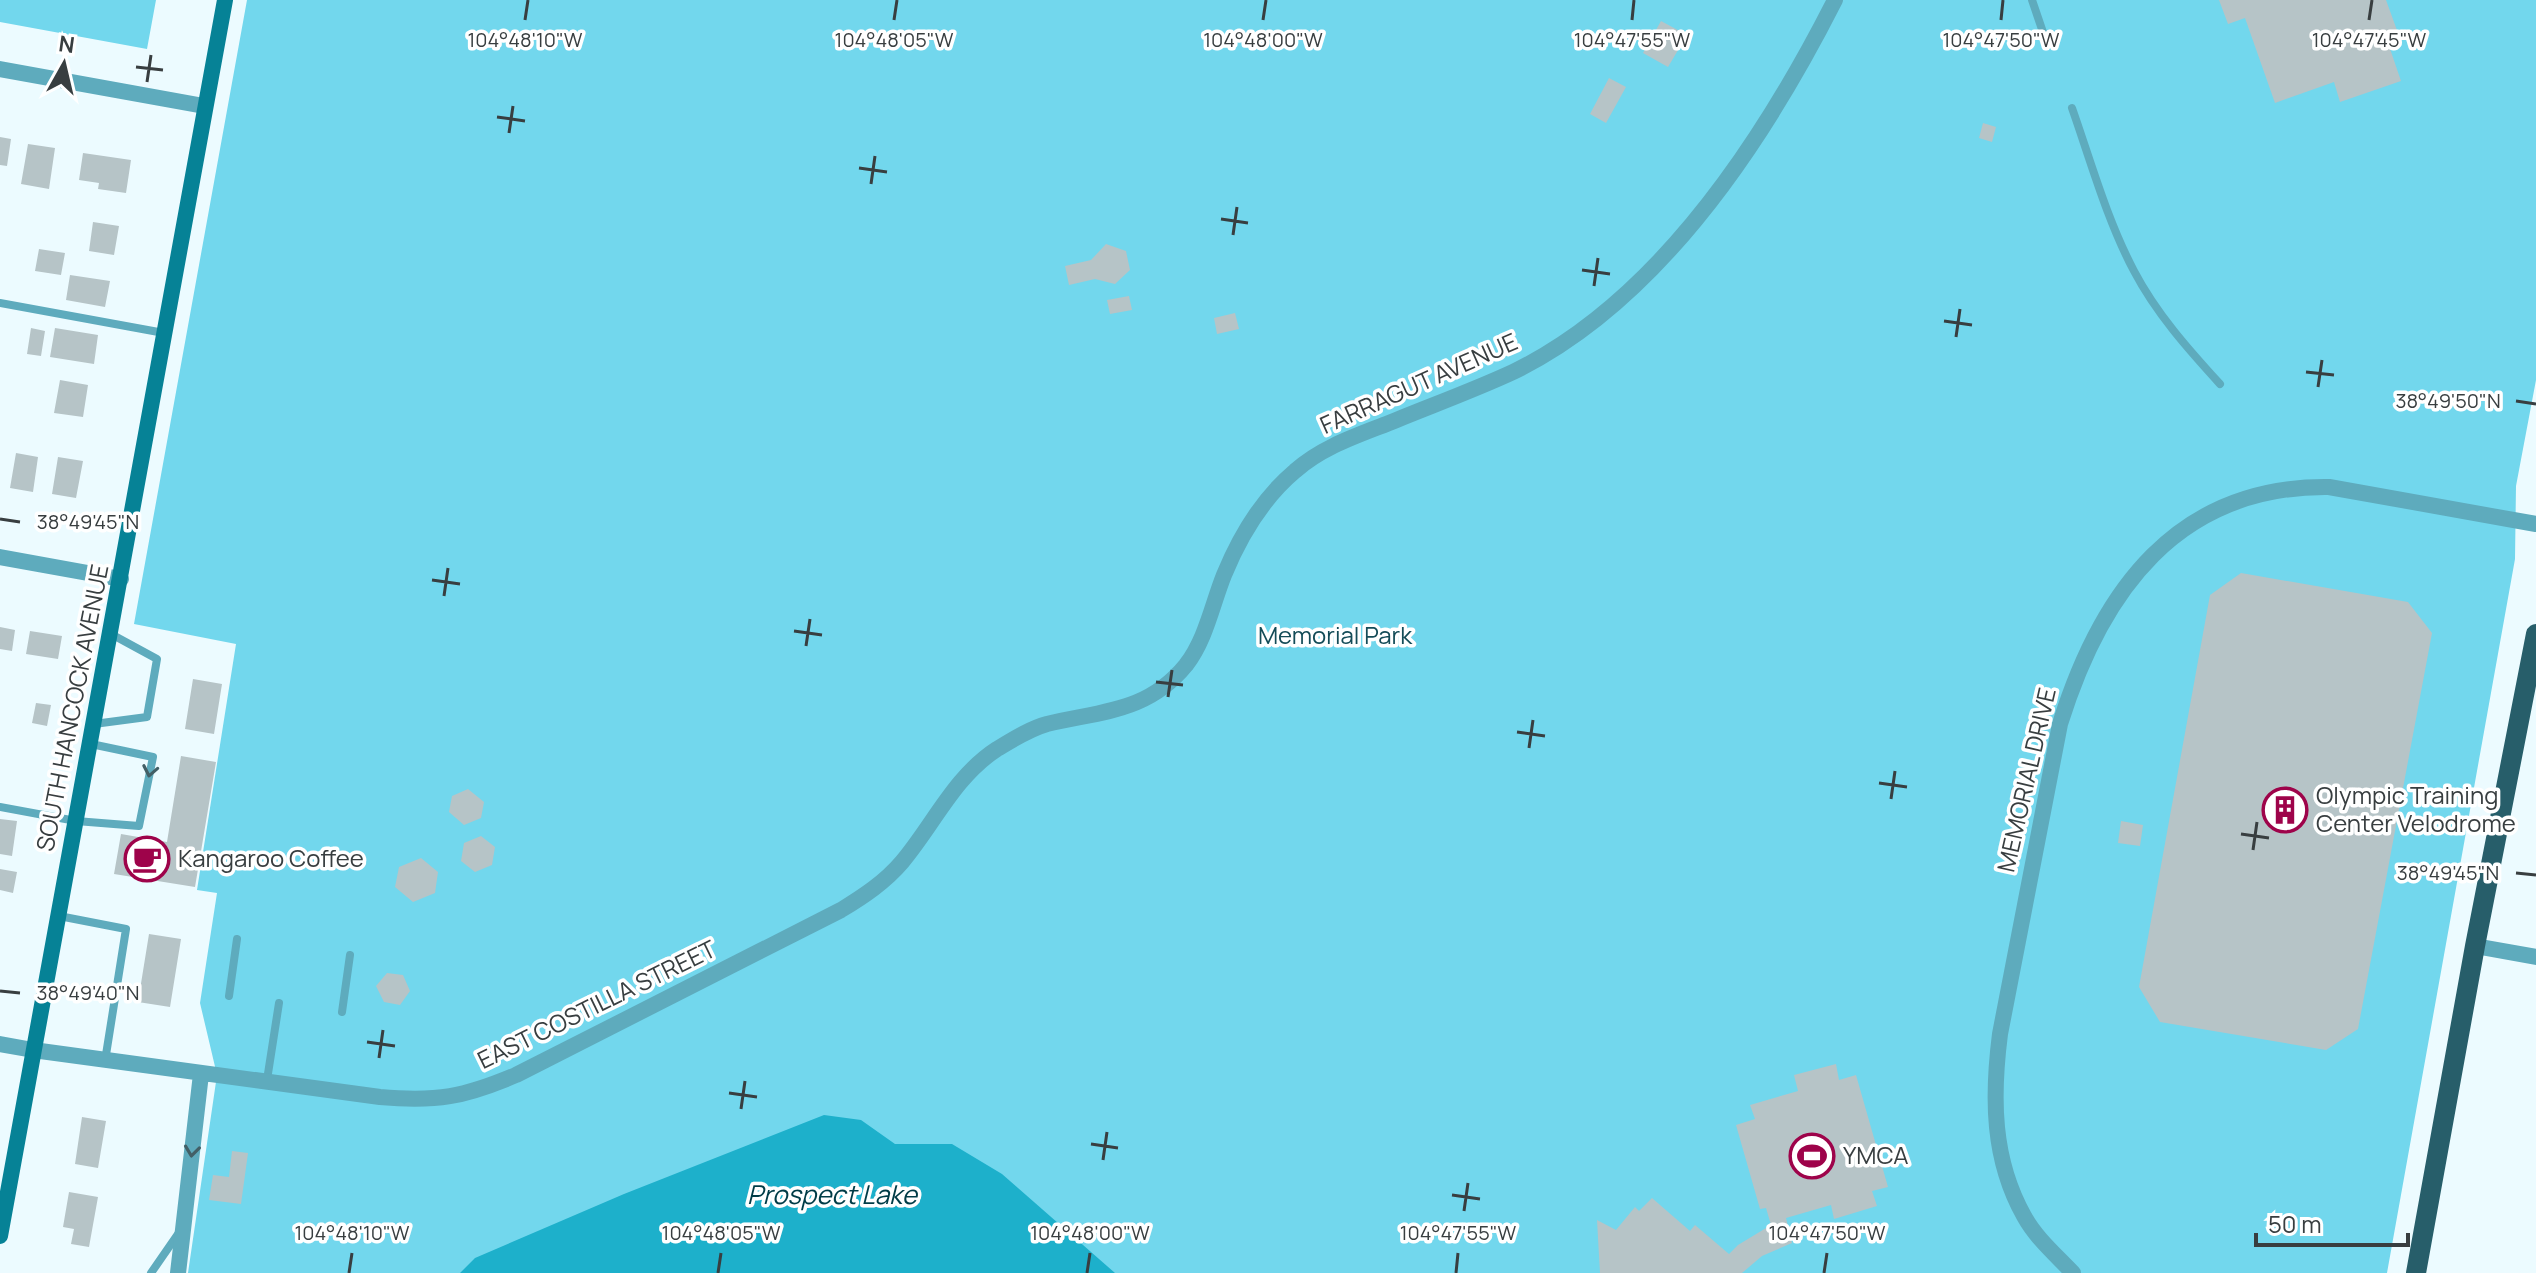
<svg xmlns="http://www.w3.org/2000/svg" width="2536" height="1273" viewBox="0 0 2536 1273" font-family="Manrope,sans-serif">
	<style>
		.green { fill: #72d7ed }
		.water { fill: #1db0cb }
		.building { fill: #b6c4c7 }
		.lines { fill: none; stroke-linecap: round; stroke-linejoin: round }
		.service { stroke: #5eabbd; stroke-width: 8 }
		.minor { stroke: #5eabbd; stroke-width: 16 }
		.tertiary { stroke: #5eabbd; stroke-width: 16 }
		.secondary { stroke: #068296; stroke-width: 16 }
		.primary { stroke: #275e6a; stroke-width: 20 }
		.oneway { stroke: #435f66 }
		.ticks { fill: none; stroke: #383e40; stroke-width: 3 }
		.labels { text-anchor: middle; stroke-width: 7; stroke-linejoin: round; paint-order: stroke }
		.street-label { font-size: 24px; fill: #383e40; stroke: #fff }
		.park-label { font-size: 24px; fill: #144c58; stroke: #fff }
		.poi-label { font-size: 24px; fill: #383e40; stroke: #fff; text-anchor: start }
		.water-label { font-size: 26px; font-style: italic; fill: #003c47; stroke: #fff }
		.ticks-label { font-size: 20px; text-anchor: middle; fill: #383e40; stroke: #fff; stroke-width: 7; stroke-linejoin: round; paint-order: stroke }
	</style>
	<rect width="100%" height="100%" fill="#ecfbff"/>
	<path class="green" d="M0,0H156L147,49L0,22Z
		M247,0H2536V380L2516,486L2515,559L2387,1273H188L217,1075L200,1003L217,893L197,890L236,644L134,624Z"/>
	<path class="water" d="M824,1115L861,1120L895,1144H952L1002,1174L1115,1273H460L475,1258L624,1194Z"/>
	<path class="building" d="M2219,0H2386L2398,33L2386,37L2401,81L2340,102L2334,82L2275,103L2245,18L2228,24Z
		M1661,21L1687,35L1668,67L1643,53Z
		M1609,78L1626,87L1606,123L1590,114Z
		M1983,123L1996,127L1992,142L1979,138Z
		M0,137L11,139L7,166L0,165Z
		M28,144L55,148L49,189L21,184Z
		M83,153L131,160L126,193L98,189L99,183L79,180Z
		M93,222L119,226L114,255L89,251Z
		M1106,244L1126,251L1130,270L1115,284L1095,279L1069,285L1065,266L1091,260Z
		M39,249L65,253L61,275L35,271Z
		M70,275L110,281L105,307L66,300Z
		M1129,296L1132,310L1110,314L1107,300Z
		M1235,313L1239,329L1217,334L1214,318Z
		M31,328L45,331L41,356L27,354Z
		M55,328L98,335L94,364L50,357Z
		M60,380L88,385L83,417L54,413Z
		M16,453L38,457L33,492L10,488Z
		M58,457L83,461L76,498L52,494Z
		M2241,573L2408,602L2432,633L2358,1029L2326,1050L2160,1022L2139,987L2210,595Z
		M0,627L15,630L12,651L0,649Z
		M30,631L62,636L58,659L26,654Z
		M193,679L222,684L214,734L185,729Z
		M36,703L51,705L47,726L32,723Z
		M181,756L216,762L195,887L114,874L121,834L167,842Z
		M468,789L484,802L481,818L464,825L449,812L452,796Z
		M0,819L17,821L12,856L0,854Z
		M2121,821L2143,825L2140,846L2118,843Z
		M481,836L495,847L492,865L475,872L461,861L464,843Z
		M421,858L438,872L435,893L413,902L395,887L399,867Z
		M0,869L17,872L13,893L0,890Z
		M149,934L181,939L170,1007L138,1002Z
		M387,973L403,975L410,991L400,1005L384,1002L376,986Z
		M1836,1064L1839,1080L1856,1075L1888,1187L1872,1191L1877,1206L1834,1219L1831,1205L1786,1218L1792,1243L1762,1256L1742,1273H1600L1597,1220L1616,1230L1635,1207L1639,1211L1652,1198L1690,1231L1695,1225L1729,1254L1738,1245L1771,1225L1766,1208L1760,1209L1736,1125L1755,1119L1750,1105L1798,1091L1794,1075Z
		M82,1117L106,1121L98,1168L75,1164Z
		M232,1151L248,1153L241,1204L209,1200L213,1175L229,1177Z
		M69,1192L98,1197L89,1247L71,1244L74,1229L63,1227Z"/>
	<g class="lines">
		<path class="service" d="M2032,0L2046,41
			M2072,108C2091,162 2107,220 2134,271C2156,313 2188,349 2220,384
			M0,303L164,333
			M94,724L147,717L157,659L111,634
			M0,807L76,821L139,826L153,757L91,744
			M59,916L126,929L105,1061
			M229,996L237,939
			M342,1012L350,955
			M267,1080L279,1003
			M151,1273L178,1234"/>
		<path class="minor" d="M0,69L204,106
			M0,557L121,579
			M2475,946L2536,957
			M33,1050L380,1097C437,1102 464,1097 516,1075L841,910C864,896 885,882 902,862C934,824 954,777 997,749C1012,740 1029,729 1047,724C1100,711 1147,713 1186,665C1206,639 1212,605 1224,575C1240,536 1263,498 1295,471C1322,447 1356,436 1389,423C1430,406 1472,391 1513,372C1659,301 1764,140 1835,0
			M178,1273L201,1074
			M2073,1273C2056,1255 2036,1238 2024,1216C1992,1159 1992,1097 2000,1034L2060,724C2101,592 2177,485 2329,487L2536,524"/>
		<path class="tertiary" d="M0,1044L33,1050"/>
		<path class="secondary" d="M0,1236L225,0"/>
		<path class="primary" d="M2416,1273L2475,946L2536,634"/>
	</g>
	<defs><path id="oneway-chevron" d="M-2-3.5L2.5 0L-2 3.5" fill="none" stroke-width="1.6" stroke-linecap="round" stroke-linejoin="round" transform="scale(2)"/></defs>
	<g class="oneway">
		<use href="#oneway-chevron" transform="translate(150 771) rotate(101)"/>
		<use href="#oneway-chevron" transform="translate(192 1151) rotate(97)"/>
	</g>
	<path class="ticks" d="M525,20L528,0M894,20L897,0M1263,20L1266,0M1632,20L1634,0M2001,20L2003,0M2369,20L2372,0M136,67L163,70M147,82L151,55M497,117L525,121M509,133L513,106M859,168L887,172M871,184L875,156M1221,219L1248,223M1233,235L1237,207M1582,270L1610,274M1594,286L1598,258M1944,321L1972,325M1956,337L1960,309M2306,372L2334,375M2318,387L2322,360M2516,401L2536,404M0,519L20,522M432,580L460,584M444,596L448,568M794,631L822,635M806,646L810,619M1156,682L1183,685M1168,697L1172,670M1517,732L1545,736M1529,748L1533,720M1879,783L1907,787M1891,799L1895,771M2241,834L2269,838M2253,850L2257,822M2516,873L2536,875M0,991L20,993M367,1042L395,1046M379,1058L383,1030M729,1093L757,1097M741,1109L745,1081M1091,1144L1118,1148M1103,1160L1107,1132M1452,1195L1480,1199M1464,1211L1468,1183M349,1273L352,1253M718,1273L721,1253M1087,1273L1090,1253M1456,1273L1458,1253M1824,1273L1827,1253"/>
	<defs>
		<g id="building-ring" transform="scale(2.3)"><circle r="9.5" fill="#fff" stroke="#9e034a" stroke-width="1.5"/><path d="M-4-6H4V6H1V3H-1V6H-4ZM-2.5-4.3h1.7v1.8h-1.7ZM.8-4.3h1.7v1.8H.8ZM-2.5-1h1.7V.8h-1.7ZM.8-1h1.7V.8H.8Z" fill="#9e034a"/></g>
		<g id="cafe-ring" transform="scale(2.3)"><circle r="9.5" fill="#fff" stroke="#9e034a" stroke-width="1.5"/><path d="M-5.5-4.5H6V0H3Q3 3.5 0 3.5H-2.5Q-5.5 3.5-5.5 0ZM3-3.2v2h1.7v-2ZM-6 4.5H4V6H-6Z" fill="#9e034a"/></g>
		<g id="stadium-ring" transform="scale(2.3)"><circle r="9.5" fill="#fff" stroke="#9e034a" stroke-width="1.5"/><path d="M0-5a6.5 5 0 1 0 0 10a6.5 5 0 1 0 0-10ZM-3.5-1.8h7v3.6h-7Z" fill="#9e034a"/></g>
	</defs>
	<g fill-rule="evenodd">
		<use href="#building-ring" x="2285" y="810"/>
		<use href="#cafe-ring" x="147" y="859"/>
		<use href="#stadium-ring" x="1812" y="1156"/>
	</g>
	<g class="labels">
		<g class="street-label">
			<text transform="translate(1419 384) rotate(-24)" y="8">FARRAGUT AVENUE</text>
			<text transform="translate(73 708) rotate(-79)" y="8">SOUTH HANCOCK AVENUE</text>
			<text transform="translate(2027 780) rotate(-77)" y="8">MEMORIAL DRIVE</text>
			<text transform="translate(597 1005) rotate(-26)" y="8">EAST COSTILLA STREET</text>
		</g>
		<g class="park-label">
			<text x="1335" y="644">Memorial Park</text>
		</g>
		<g class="poi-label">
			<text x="2316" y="804">Olympic Training<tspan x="2316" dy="28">Center Velodrome</tspan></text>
			<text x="178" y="867">Kangaroo Coffee</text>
			<text x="1843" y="1164">YMCA</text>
		</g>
		<g class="water-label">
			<text x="832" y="1204">Prospect Lake</text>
		</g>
	</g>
	<g class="ticks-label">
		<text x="525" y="47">104°48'10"W</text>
		<text x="894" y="47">104°48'05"W</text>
		<text x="1263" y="47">104°48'00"W</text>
		<text x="1632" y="47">104°47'55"W</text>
		<text x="2001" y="47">104°47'50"W</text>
		<text x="2369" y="47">104°47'45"W</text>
		<text x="2448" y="408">38°49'50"N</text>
		<text x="88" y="529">38°49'45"N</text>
		<text x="2448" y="880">38°49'45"N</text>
		<text x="88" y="1000">38°49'40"N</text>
		<text x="352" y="1240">104°48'10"W</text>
		<text x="721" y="1240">104°48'05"W</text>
		<text x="1090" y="1240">104°48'00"W</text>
		<text x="1458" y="1240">104°47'55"W</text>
		<text x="1827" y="1240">104°47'50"W</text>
	</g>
	<g transform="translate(64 64) rotate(8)" stroke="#ffffff" stroke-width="6" paint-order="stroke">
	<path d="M0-6L14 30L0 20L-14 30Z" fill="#383e40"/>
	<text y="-12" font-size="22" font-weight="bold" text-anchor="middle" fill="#383e40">N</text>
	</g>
	<path d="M2256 1233v12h152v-12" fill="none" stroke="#383e40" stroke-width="4"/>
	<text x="2268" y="1233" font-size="24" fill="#383e40" stroke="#ffffff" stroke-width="6" paint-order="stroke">50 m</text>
</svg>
